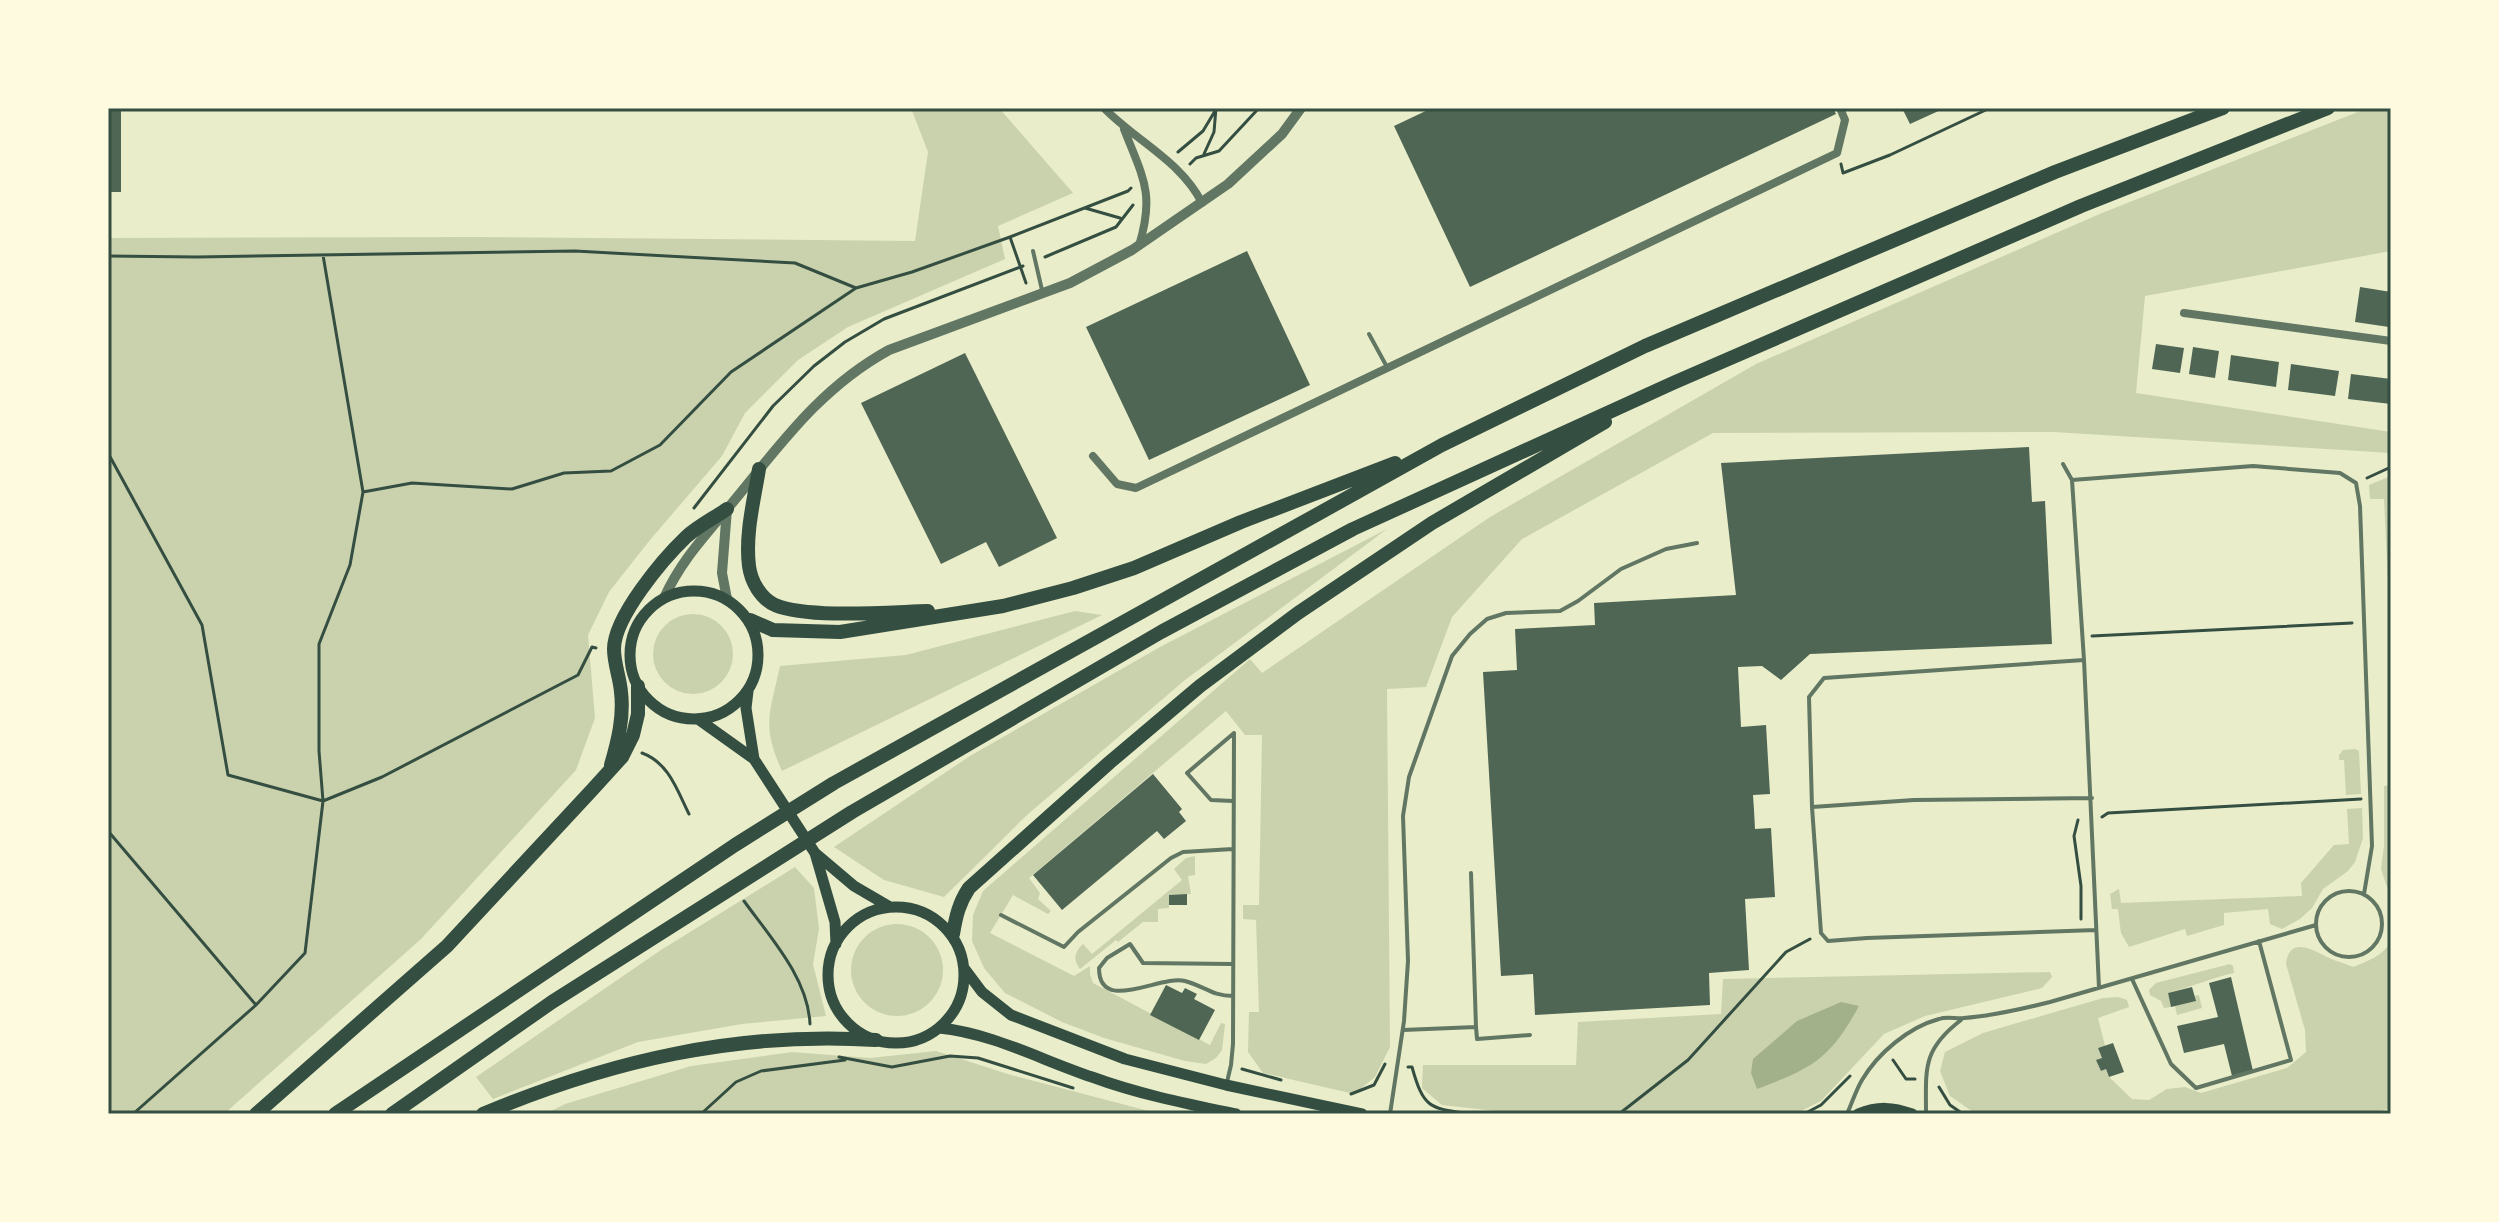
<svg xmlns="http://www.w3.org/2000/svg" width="2499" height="1222" viewBox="0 0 2499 1222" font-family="Inter,sans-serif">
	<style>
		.green { fill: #cad2ad }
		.water { fill: #a3b18a }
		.building { fill: #4f6655 }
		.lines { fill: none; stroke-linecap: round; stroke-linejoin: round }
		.path { stroke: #344e41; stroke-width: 3 }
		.service { stroke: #617663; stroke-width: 4 }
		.minor { stroke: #617663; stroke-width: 8 }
		.tertiary { stroke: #617663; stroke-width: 10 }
		.secondary { stroke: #344e41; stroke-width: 11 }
		.trunk { stroke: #344e41; stroke-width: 14 }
		.neatline { fill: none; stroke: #344e41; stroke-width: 3 }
	</style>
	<rect width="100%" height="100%" fill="#e9edc9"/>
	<path class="green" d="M911,108H999L1073,193L998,226L1005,259L848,327L798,360L745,413L722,456L650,540L609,592L588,635L595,718L576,770L421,939L224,1114H108V238L476,237L915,241L928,152Z
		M2368,108H2391V251L2145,296L2136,393L2391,432V453L2054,432L1713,433L1522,539L1452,617L1426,687L1387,689L1390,1047L1375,1077L1354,1094L1263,1073L1248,1052L1249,1012H1259L1256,920L1243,919V905H1259L1262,735H1245L1226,711L1029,878L1040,893L1038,899L1051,911L1048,914L1013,895L990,933L1074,976L1090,966V974L1093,983L1210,1045L1221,1023L1225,1024L1222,1050L1216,1058L1206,1064L1185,1061L1104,1038L1062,1022L1005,993L984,968L972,941L973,915L983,891L1250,659L1262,673L1490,517L1756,364L2102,213Z
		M2391,476V645L2384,499H2370L2369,485Z
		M1387,529L1185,680L1027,815L944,897L884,880L834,847L970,756L1160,647Z
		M1075,611L1102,615L782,771C761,725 770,713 780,666L906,655Z
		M653 654a40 40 0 1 1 80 0a40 40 0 1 1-80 0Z
		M2355,749L2359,751L2361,794L2346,795L2344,760H2339V755L2343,750Z
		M2391,785V899L2381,869L2384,846V786Z
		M2362,808L2363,838L2355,862L2348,871L2323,889L2312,908L2300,919L2282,929L2270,924L2268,909L2224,913V925L2187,936L2185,929L2129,947L2121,933L2118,909H2112L2110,894L2119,889L2121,903L2302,896L2301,883L2334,845L2349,844L2347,809Z
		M1195,856V875L1188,876L1191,894L1169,895V908L1158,909V922H1143L1118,942L1116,940L1080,969C1073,960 1074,952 1083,944L1092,954L1182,880L1174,869L1186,858Z
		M795,867L814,888L819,929L813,964L826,1016L742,1024L638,1042L493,1099L476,1077L661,950Z
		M851 970a46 46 0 1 1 92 0a46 46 0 1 1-92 0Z
		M2391,941V1108L2369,1114H1976L1950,1096L1940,1071L1945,1052L1983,1033L2103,998L2118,997L2127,1000L2129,1007L2098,1018L2105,1046L2098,1048L2102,1058L2097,1061L2101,1071L2106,1069L2109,1077L2132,1099L2149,1100L2167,1089L2185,1087L2201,1093L2287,1068L2306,1052L2305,1030L2286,964C2289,936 2312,949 2327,957C2335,961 2344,963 2353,967C2368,961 2383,956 2391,941Z
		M2230,964L2233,966L2234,973C2211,978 2191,987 2168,993L2171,1007L2164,1008L2161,1001L2150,995L2149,990L2156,983Z
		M2050,972L2052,977L2042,988L1925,1016L1884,1034L1821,1101L1795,1114H1524L1442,1105L1422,1088L1423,1065H1576L1578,1022L1721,1014L1723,979Z
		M2199,995L2202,1008L2177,1015L2175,1006L2195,1001L2194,996Z
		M936,1051L1011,1075L1160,1114H545L565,1104L691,1066L792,1052L870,1058Z"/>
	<path class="water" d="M1841,1002L1859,1006C1829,1060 1814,1067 1757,1089L1751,1073L1753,1059L1797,1021Z"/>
	<path class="building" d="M108,108H121V192H108Z
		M1432,108H1833L1836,114L1470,287L1394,126Z
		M1902,108H1945L1910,124Z
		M1247,251L1310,385L1149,460L1086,327Z
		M2360,287L2391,292L2389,327L2355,322Z
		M2156,344L2184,348L2180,373L2152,369Z
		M2193,347L2219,351L2215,378L2189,374Z
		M965,353L1057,538L999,567L986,542L941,564L861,403Z
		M2231,355L2279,362L2276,387L2228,380Z
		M2291,364L2339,371L2335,396L2288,390Z
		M2351,374L2391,379V404L2348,399Z
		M2029,447L2032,502L2045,501L2052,644L1810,654L1781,680L1762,666L1738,667L1741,727L1766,725L1770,794L1753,795L1754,810L1755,829L1771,828L1775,897L1745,899L1749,970L1709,973L1710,1005L1535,1015L1533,974L1501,976L1483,672L1517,670L1515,629L1595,625L1594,603L1736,595L1721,463Z
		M1153,774L1182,809L1179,812L1186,821L1164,839L1157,831L1062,910L1033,875Z
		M1187,894V905H1169V895Z
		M2231,977L2253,1071L2232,1076L2224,1044L2184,1053L2177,1026L2218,1017L2209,983Z
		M1166,985L1182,993L1185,988L1197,994L1194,999L1215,1010L1199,1040L1150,1015Z
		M2192,987L2196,1001L2171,1007L2168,993Z
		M2113,1043L2124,1072L2109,1077L2106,1069L2101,1071L2096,1060L2102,1058L2098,1048Z"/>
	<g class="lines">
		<path class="path" d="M1178,152L1203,131L1215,111
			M1204,154L1214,132L1216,108
			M1190,164L1196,158L1219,151L1259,108
			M1841,164L1843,173L1890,155L1990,108
			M1085,208L1120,218
			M1010,237L1026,283
			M108,256L197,257L575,251L795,263L856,288
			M1045,257L1116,227L1133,205
			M108,453L202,625L228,775L323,801L382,777L578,675L592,647L596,648
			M2367,478L2391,467
			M363,492L412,483L512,489L564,473L611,471L660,445L731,372L856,288L912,272L1010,237L1128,191L1131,188
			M694,508L773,406L814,366L845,342L884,319L1023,266
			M2092,636L2352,623
			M642,753C669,763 677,790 689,814
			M2102,817L2108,813L2361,799
			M2078,820L2074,836L2081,886V919
			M108,831L256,1005
			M744,901C770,937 808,978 810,1024
			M839,1057L892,1067L950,1056L978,1058L1073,1088
			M1893,1060L1906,1079H1915
			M1408,1067H1412C1424,1110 1430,1108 1472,1114
			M1242,1069L1281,1080
			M1939,1087L1950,1105L1963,1114
			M1351,1094L1374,1085L1385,1064
			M133,1114L256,1005L305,953L323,801L319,751V644L350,565L363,492L323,255
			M701,1114L736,1082L761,1071L845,1060
			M1619,1114L1688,1060L1786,952L1810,939
			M1804,1114L1821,1105L1850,1076"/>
		<path class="service" d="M1033,251L1042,290
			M1369,334L1387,367
			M2063,464L2072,480L2084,660L2099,988
			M2072,480L2253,466L2340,473L2356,483L2360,506L2372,846L2364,894
			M2092,798L1914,800L1812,807L1821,933L1828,941L1867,938L2096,930
			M1233,801L1211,800L1187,773L1234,733
			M1812,807L1809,697L1824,678L2084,660
			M1471,873L1476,1027
			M2316 924a33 33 0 1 1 66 0a33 33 0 1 1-66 0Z
			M1001,915L1064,947L1078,932L1171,858L1183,852L1233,849
			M1232,964L1143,963L1130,944L1107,958L1099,968C1099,1015 1161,974 1185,981C1204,986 1212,996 1233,996
			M2132,979L2171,1064L2196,1088L2291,1060L2259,941
			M1403,1030L1476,1027L1477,1039L1530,1035
			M1227,1082L1231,1065L1233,1044L1234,733
			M1390,1114L1404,1021L1408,961L1403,816L1409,777L1452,656L1470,634L1487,619L1506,613L1560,611L1578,601L1621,569L1666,549L1697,543
			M1847,1114C1852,1103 1856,1090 1862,1080C1878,1053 1909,1027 1939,1019C1947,1016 1956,1019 1964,1018C1993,1016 2022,1009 2050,1002L2316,925
			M1926,1114C1926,1068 1922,1050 1961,1020"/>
		<path class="minor" d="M1104,108C1136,141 1181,161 1202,203
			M1124,129C1143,178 1155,193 1139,246
			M2184,313L2391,341
			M1093,456L1117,484L1136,488L1837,153L1845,120L1840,108"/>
		<path class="tertiary" d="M664,598C681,561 703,538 728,508C778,448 818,389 889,350L1070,283L1132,250L1228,184L1282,134L1301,108
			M727,599L722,573L727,509"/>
		<path class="secondary" d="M630 655a64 64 0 1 1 128 0a64 64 0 1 1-128 0Z
			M748,691L746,708L754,759
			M698,719L754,759L815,853L854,886L890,907
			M815,853L835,922L836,944
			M828 975a68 68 0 1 1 136 0a68 68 0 1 1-136 0Z
			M964,968L982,992L1011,1015L1125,1059L1226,1085L1362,1114
			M939,1028C992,1033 1041,1060 1092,1077C1138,1094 1188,1104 1236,1114
			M1858,1114C1878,1106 1893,1107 1912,1114"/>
		<path class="trunk" d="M759,469C754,500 745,534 749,566C751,581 760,598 775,605C808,619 891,612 928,611
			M750,620L773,630L840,632L1003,606L1073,588L1134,568L1241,522L1395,463
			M611,765C618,741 624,717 621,692C620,678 614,664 614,649C614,617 663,559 686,537C698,526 714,518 727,509
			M953,934C956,916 959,903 969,888L1110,762L1200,686L1298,613L1432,523L1605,422
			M256,1114L447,946L592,790L622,757L633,735L638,714V686
			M335,1114L735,845L834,783L1442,445L1645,346L2055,172L2223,108
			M392,1114L552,1002L852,812L1161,632L1353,529L1673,383L2081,206L2328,108
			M483,1114C609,1061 738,1031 876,1040"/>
	</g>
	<rect width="2499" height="1222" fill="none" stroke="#fefae0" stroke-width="220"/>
	<rect x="110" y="110" width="2279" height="1002" class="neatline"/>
</svg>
